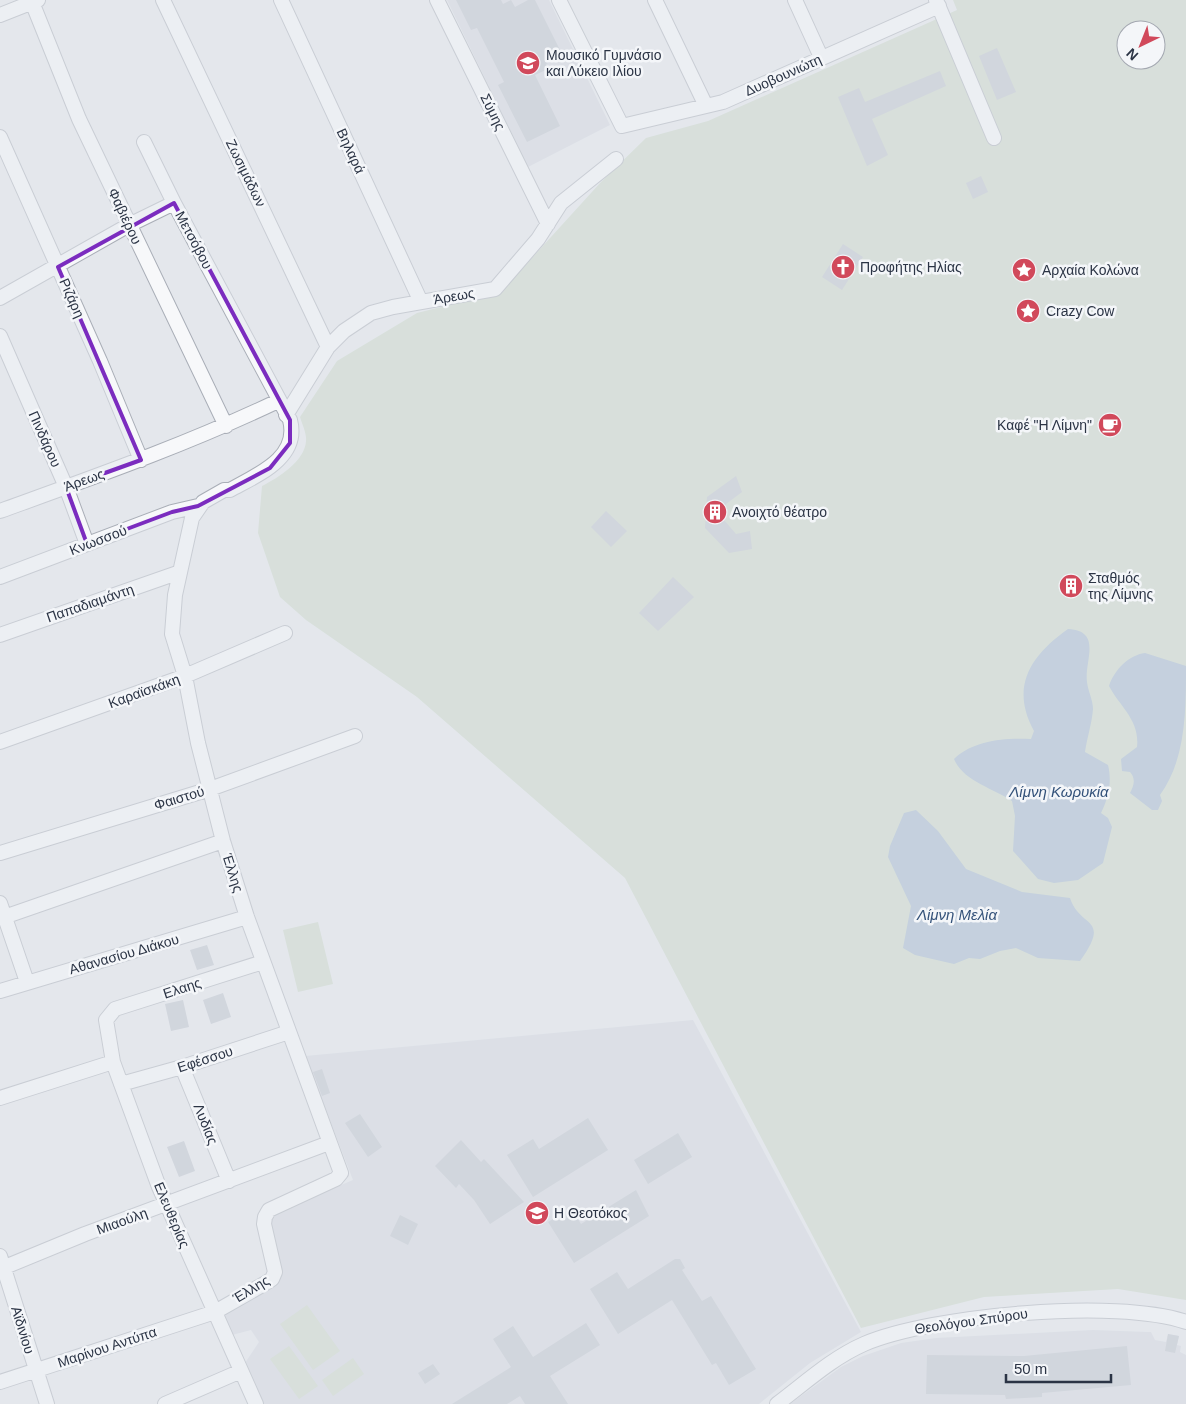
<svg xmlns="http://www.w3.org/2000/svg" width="1186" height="1404" viewBox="0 0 1186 1404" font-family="Arial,sans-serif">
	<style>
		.built { fill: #d2d6de }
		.green { fill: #c9d6c5; fill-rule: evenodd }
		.water { fill: #9fb4cc }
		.building { fill: #bbc0ca }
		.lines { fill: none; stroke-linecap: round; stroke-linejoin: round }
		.street-casing { stroke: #a9aeb7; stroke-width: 16 }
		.street { stroke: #f7f8fa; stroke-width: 14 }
		.marked { fill: none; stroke: #7b2cbf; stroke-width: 4; stroke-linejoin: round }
		.labels { text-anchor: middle; stroke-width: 5; stroke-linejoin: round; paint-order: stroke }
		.poi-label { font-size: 14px; fill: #2b3445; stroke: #f4f6f9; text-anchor: start }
		.street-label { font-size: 14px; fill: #2b3445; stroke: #f4f6f9 }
		.water-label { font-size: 15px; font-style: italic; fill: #34527a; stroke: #f4f6f9 }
	</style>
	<rect width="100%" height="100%" fill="#e4e7ec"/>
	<path class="built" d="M447,0H549L610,125L528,167Z
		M693,1020L861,1332L810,1363L759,1404H263L245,1363L259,1342L251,1330L232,1335L224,1315L229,1308L278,1284L282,1272L270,1222L274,1215L279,1211L353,1180L305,1056Z
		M1093,1330L1148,1332H1151L1155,1340L1166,1342L1168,1334L1179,1336L1177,1345L1181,1346L1180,1352L1186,1355V1404H790L841,1367L863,1356L901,1343L936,1338Z"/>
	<path class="green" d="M953,0H1186V1300L1118,1289L984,1297L861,1328L625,878L417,697L306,620L280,597L258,533L262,486C278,478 305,461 306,441C307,434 302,424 300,417L337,361L417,313L501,292L601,182L646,138L708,121L957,10ZM1126,30H1156V60H1126Z
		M318,922L333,984L298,992L283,930Z
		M307,1305L340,1351L313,1370L280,1324Z
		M289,1346L318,1386L299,1399L270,1359Z
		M353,1358L364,1374L333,1396L322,1380Z"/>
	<path class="water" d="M1068,629C1103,631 1084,661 1087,682C1088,691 1093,700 1093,709C1092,723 1087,738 1085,752L1108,765C1112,781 1109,797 1101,813L1108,818L1112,827L1103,863L1078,880L1054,883L1038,879L1013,851L1015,816L1012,801C993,788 963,781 954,759C974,740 1005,738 1031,739L1034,731C1010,687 1030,656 1068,629Z
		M1145,653L1186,666C1186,711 1186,759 1160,795L1162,801L1158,810H1152L1130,793C1134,785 1136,779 1130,772L1122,771L1121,759L1137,747C1140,720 1120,707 1109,686C1114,670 1129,655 1145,653Z
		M916,810L938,831L966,869L1022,892L1070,898C1080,929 1112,916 1080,961L1038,958L1016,948L1000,951L980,959L969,958L954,964L915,955L903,948L911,906L888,857L890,846L904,813Z"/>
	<path class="building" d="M456,0H501L503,4L511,0L515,7L528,0H535L563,56L546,64L548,69L535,75L560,126L527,142L498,85L504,82L477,28L471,30Z
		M997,48L1016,92L997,100L979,56Z
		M940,71L946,86L872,119L888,155L867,166L838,97L859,88L865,102Z
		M981,176L988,192L973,199L966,183Z
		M843,244L863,257L842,290L822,277Z
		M736,476L742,492L726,504L724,520L736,534L750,531L752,549L729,553L705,528L707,497Z
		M606,511L627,531L611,547L591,527Z
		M673,577L694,597L658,631L639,613Z
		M207,945L214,965L197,970L190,950Z
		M223,993L231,1017L211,1024L203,1000Z
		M183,1000L189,1027L171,1031L165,1004Z
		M322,1069L330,1093L322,1096L313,1072Z
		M360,1114L382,1147L368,1157L345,1123Z
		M588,1118L608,1150L533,1197L507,1155L533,1139L539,1149Z
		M678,1133L692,1157L648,1184L634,1160Z
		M461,1140L481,1162L484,1159L524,1202L490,1224L474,1200L459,1184L456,1188L435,1166Z
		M184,1141L195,1171L179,1177L167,1147Z
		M636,1190L649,1216L574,1263L548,1222L571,1208L581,1224Z
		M400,1215L418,1224L408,1245L390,1236Z
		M675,1259H680L685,1268L682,1270L702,1301L711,1296L756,1369L729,1385L716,1363L712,1365L672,1300L618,1334L590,1289L617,1272L628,1289Z
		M586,1323L600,1345L550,1376L568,1404H525L520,1396L507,1404H452L511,1367L493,1339L513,1326L533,1357Z
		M1168,1334L1179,1336L1175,1353L1165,1351Z
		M1127,1346L1131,1385L1042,1393V1397L1006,1399L1005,1395L926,1394L927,1355L1024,1356Z
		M433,1364L440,1374L425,1384L418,1373Z"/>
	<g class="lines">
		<g class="street-casing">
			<path id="street" d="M163,0L328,347
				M281,0L421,302
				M437,0L548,224
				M559,0L622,126L723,102L939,6
				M655,0L706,106
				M795,0L821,57
				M936,0L994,138
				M32,2L79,119L226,426
				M0,15L38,0
				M0,137L100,361L141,460
				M144,142L174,203
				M0,298L129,225L174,203L290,420C300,458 257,475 230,490H224L203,502L192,518L175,595L172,634L185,676L198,743L223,841L247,917L341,1173L336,1179L269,1210L265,1217L264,1224L275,1272L272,1279L264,1284L215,1312L0,1382
				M0,336L66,487L87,544
				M286,415L328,347L344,331L371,313L393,307L495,289L538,239L561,203L616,159
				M0,511C94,477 188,444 278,401
				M0,577L172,512L198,506
				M0,635L180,572
				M0,742L185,676L285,633
				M0,853L210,789L355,736
				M0,903L27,982
				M4,917L223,841
				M0,991L247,917
				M182,1067L229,1181
				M121,1084L182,1067L289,1032
				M0,1098L113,1062
				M0,1256L47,1404
				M0,1269L85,1234L329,1143
				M165,1404L241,1371
				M256,1404L159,1187L113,1062L106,1020L115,1009L263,962
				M777,1404C805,1383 832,1358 864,1344C932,1315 1117,1298 1186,1322"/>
		</g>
		<use href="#street" class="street"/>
	</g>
	<path d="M0 0H1186V1404H0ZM174,203L290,420V443L270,468L198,506L172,512L87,544L66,487L141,460L58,267Z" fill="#e4e7ec" fill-opacity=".55" fill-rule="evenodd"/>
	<path class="marked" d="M174,203L290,420V443L270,468L198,506L172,512L87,544L66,487L141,460L58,267Z"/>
	<defs>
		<g id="school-disc" transform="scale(1.25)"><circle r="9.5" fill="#d1495b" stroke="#f4f6f9"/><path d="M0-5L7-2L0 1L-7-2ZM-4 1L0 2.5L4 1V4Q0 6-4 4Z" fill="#fff"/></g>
		<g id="church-disc" transform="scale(1.25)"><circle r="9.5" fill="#d1495b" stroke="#f4f6f9"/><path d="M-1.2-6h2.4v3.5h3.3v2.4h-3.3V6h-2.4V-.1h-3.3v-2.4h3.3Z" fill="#fff"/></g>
		<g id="sight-disc" transform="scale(1.25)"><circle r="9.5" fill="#d1495b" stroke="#f4f6f9"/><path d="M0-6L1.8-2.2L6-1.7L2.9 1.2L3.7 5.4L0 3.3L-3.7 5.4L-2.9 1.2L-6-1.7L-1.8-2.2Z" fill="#fff"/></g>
		<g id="cafe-disc" transform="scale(1.25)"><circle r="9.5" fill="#d1495b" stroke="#f4f6f9"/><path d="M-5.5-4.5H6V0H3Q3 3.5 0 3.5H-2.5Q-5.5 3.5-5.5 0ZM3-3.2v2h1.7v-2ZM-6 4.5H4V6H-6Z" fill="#fff"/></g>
		<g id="building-disc" transform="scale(1.25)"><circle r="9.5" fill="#d1495b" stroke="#f4f6f9"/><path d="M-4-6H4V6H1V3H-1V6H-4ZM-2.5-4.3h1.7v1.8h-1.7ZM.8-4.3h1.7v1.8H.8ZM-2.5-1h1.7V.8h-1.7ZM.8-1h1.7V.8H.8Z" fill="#fff"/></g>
	</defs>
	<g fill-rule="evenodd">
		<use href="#school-disc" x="528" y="63"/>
		<use href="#church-disc" x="843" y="267"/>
		<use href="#sight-disc" x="1024" y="270"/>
		<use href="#sight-disc" x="1028" y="311"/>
		<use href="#cafe-disc" x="1110" y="425"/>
		<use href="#building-disc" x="715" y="512"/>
		<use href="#building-disc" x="1071" y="586"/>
		<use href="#school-disc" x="537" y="1213"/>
	</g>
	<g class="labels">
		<g class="poi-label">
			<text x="546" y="60">Μουσικό Γυμνάσιο<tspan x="546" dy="16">και Λύκειο Ιλίου</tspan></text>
			<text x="860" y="272">Προφήτης Ηλίας</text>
			<text x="1042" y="275">Αρχαία Κολώνα</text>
			<text x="1046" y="316">Crazy Cow</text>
			<text x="1092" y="430" text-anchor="end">Καφέ "Η Λίμνη"</text>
			<text x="732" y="517">Ανοιχτό θέατρο</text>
			<text x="1088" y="583">Σταθμός<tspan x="1088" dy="16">της Λίμνης</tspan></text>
			<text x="554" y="1218">Η Θεοτόκος</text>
		</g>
		<g class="street-label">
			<text transform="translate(783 75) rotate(-24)" y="5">Δυοβουνιώτη</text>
			<text transform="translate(493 112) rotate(64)" y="5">Σύμης</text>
			<text transform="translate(351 151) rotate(65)" y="5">Βηλαρά</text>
			<text transform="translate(246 173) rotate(64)" y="5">Ζωσιμάδων</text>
			<text transform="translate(125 216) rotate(65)" y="5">Φαβιέρου</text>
			<text transform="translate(194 240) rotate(62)" y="5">Μετσόβου</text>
			<text transform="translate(454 296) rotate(-10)" y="5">Άρεως</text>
			<text transform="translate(72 298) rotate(66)" y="5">Ριζάρη</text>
			<text transform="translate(45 439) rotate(66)" y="5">Πινδάρου</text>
			<text transform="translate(84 480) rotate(-20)" y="5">Άρεως</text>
			<text transform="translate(98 540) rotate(-21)" y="5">Κνωσσού</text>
			<text transform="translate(90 603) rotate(-19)" y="5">Παπαδιαμάντη</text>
			<text transform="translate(144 691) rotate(-20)" y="5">Καραϊσκάκη</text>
			<text transform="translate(179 798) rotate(-17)" y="5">Φαιστού</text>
			<text transform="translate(233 873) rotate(72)" y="5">Έλλης</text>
			<text transform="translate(124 954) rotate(-16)" y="5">Αθανασίου Διάκου</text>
			<text transform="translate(182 988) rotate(-18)" y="5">Ελαης</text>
			<text transform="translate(205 1059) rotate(-18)" y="5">Εφέσσου</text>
			<text transform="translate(206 1124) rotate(68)" y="5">Λυδίας</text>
			<text transform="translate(172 1215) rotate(67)" y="5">Ελευθερίας</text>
			<text transform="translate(122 1221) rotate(-20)" y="5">Μιαούλη</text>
			<text transform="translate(251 1289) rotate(-31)" y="5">Έλλης</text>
			<text transform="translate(971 1321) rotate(-8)" y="5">Θεολόγου Σπύρου</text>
			<text transform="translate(23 1330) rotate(73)" y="5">Αϊδινίου</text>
			<text transform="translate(107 1347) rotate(-18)" y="5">Μαρίνου Αντύπα</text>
		</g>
		<g class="water-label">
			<text x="1059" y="797">Λίμνη Κωρυκία</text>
			<text x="957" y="920">Λίμνη Μελία</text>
		</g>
	</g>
	<g transform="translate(1141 45) rotate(223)"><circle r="24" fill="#f4f6f9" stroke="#a4a8b1"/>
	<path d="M0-4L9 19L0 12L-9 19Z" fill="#d1495b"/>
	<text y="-8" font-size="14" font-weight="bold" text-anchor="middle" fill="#2b3445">N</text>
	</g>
	<path d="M1006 1374v8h105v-8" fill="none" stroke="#2b3445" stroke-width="2.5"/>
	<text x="1014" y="1374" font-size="15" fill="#2b3445" stroke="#f4f6f9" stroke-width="4" paint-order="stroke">50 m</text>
</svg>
